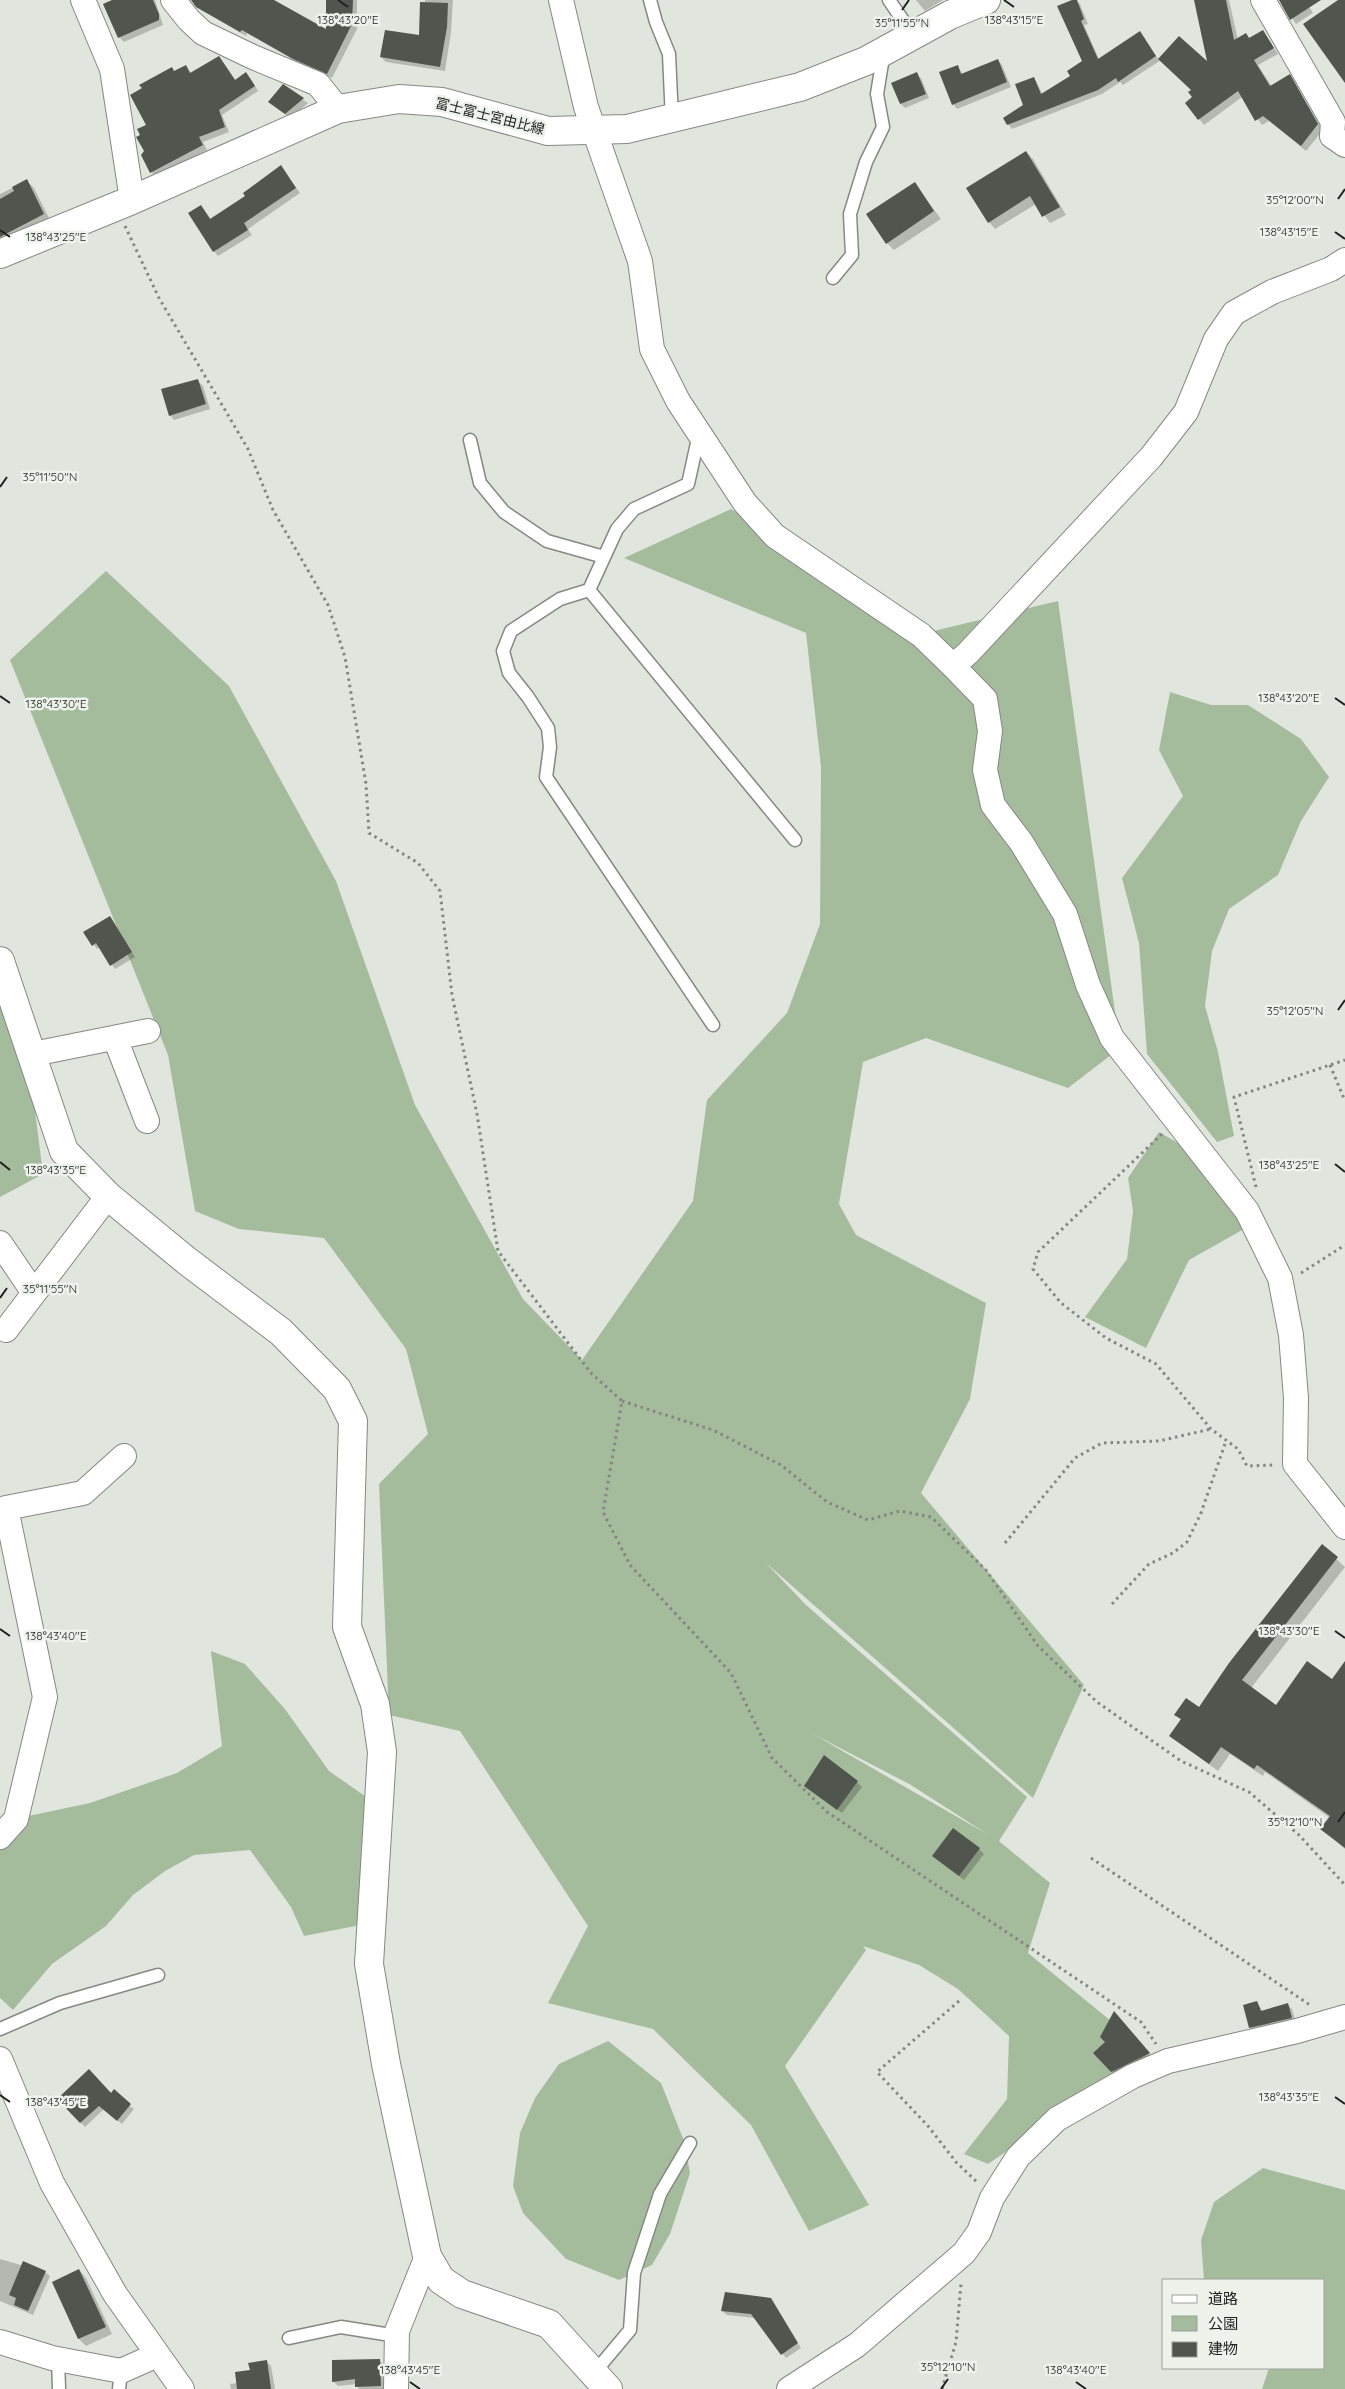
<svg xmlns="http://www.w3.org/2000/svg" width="1345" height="2389" viewBox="0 0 1345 2389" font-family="Quicksand,'Noto Sans JP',sans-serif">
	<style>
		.green { fill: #a5bc9c; fill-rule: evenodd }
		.shadow { fill: #0003 }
		.building { fill: #50554e }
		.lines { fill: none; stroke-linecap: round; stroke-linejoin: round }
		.service-casing { stroke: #848982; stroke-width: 15 }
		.minor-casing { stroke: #848982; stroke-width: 26 }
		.tertiary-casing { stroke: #848982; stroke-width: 30 }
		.primary-casing { stroke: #848982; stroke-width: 30 }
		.path { stroke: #828680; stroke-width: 3; stroke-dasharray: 2.5 4; stroke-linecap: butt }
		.service { stroke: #fff; stroke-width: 12 }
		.minor { stroke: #fff; stroke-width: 24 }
		.tertiary { stroke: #fff; stroke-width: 28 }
		.primary { stroke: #fff; stroke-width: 28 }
		.ticks { fill: none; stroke: #1f211e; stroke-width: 2 }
		.labels { text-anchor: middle; stroke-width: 5; stroke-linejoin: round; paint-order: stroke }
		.street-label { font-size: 14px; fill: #1f211e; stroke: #edf3eb }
		.ticks-label { font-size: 12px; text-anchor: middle; fill: #1f211e; stroke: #edf3eb; stroke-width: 5; stroke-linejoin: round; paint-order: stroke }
	</style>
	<rect width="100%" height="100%" fill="#e0e6de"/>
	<path class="green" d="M731,509L921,634L1058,601L1120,1048L1068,1088L926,1038L863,1062L839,1204L856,1235L986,1303L970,1399L921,1493L1084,1685L1033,1798L766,1563L806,1605L1027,1797L999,1841L1050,1883L1028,1953L1150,2053L988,2164L964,2154L1007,2099L1009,2036L958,1989L919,1965L863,1946L866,1950L785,2066L869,2205L809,2231L751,2125L653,2029L548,2003L588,1926L460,1731L389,1715L379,1484L428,1434L406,1349L324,1238L239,1229L195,1211L168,1055L10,660L106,571L229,686L336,881L415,1105L523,1299L582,1360L693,1201L707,1100L787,1013L820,924L821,767L806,633L624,558ZM813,1734L911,1785L987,1834Z
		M1170,692L1211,705H1248L1301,739L1329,777L1301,821L1278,875L1229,909L1212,951L1205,1006L1218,1052L1234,1136L1217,1142L1147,1054L1139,943L1122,878L1183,796L1159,750Z
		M0,994L33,1095L43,1174L0,1197Z
		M1159,1132L1197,1154L1244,1229L1189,1260L1146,1348L1085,1317L1127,1259L1133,1211L1128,1178Z
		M211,1651L245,1664L285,1709L329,1771L372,1801L371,1923L304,1936L291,1907L250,1850L194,1855L165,1871L133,1895L106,1926L52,1964L13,2010L0,1998V1822L90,1803L177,1773L222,1746Z
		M608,2041L661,2083L684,2141L690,2173L670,2234L652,2265L619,2280L566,2259L523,2213L513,2186L520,2133L535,2098L559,2064Z
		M1263,2168L1345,2190V2389H1262L1269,2368H1324V2280H1204L1201,2240L1214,2202Z"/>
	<path class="shadow" d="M115,0H155L163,25L124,42L119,37Z
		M192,0H274L327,31L328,0H357V29L332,78L299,63L247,33L246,36L200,9Z
		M425,0H453L451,32L445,71L386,62L381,57L420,37Z
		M916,0H943L925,11Z
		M1075,0L1080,4L1088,24L1084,25L1099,59L1140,33L1159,60L1179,37L1209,64L1195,0H1229L1238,40L1246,35L1250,39L1263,31L1278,54L1258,65L1272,87L1290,76L1323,130L1306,151L1269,121L1262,125L1242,97L1204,125L1187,103L1194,98L1193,91L1161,60L1123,85L1120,82L1102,94L1012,129L1008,124L1025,106L1034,78L1043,95L1072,76L1084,62Z
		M1280,0H1305L1313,13L1296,24Z
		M998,60L1002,65L1011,87L957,109L953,104L957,66L963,74Z
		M223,62L236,81L250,78L258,91L222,115L229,132L203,142L207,150L156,176L151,172L141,136L175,72L186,66L192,74Z
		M916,74L921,78L929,98L905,108L901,104Z
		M283,86L308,103L290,118L274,106Z
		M1026,152L1033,159L1066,215L1050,223L1036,204L995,229L989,222Z
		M281,166L300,193L248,229L252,235L218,256L214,251L201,206L211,219L247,197Z
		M27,181L34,188L51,222L0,248V194Z
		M915,184L941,219L894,250L887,243Z
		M198,381L203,386L210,409L174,420L170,415Z
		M109,917L135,957L115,969L100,947L97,949L85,933Z
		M1322,1546L1345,1567L1251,1688L1276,1707L1333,1680L1345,1667V1849L1322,1829L1330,1818L1265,1772L1263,1776L1230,1754L1218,1771L1171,1736L1181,1720L1176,1715L1199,1709Z
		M857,1782L862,1787L842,1813L810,1790Z
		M979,1849L984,1854L964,1880L938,1860Z
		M1257,2002L1263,2012L1287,2004L1292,2009L1296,2023L1255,2032L1251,2027Z
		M1119,2017L1153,2058L1117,2076L1095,2053L1107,2043Z
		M111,2094L134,2109L122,2124L104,2109L85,2127L59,2099Z
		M0,2259L45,2272L50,2276L33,2315L0,2301Z
		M79,2270L86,2278L112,2334L86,2346L79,2339L53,2282Z
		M770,2299L801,2348L786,2358L755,2318L727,2315L722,2311Z
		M379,2360L384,2365L385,2389H359L357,2384L338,2386L333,2381Z
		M266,2361L271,2366L275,2389H231L230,2384L237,2383Z"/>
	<path class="building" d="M112,0H153L159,14V20L118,38L103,4Z
		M191,0H274L326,29V0H353L352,24L327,74L293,59L242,30L240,32L196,7Z
		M1072,0H1077L1084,19L1081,21L1098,59L1140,31L1156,56L1118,82L1116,78L1098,90L1007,125L1003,118L1023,105L1015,84L1034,77L1041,94L1070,76L1067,71L1082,61L1057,6Z
		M1194,0H1226L1234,40L1246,33L1249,38L1263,30L1274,48L1254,60L1270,86L1290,74L1318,124L1301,146L1263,116L1255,121L1238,91L1198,120L1185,103L1192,97L1188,92L1191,90L1158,59L1179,36L1207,61Z
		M1279,0H1321L1290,20Z
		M1338,0H1345V83L1303,24Z
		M420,2L448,3L447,27L440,67L380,57L385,30L419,35Z
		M219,56L235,80L246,72L255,86L219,110L225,127L199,137L203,145L150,173L141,155L144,151L136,137L140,135L137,129L146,125L130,95L142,88L139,85L172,67L174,71L186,65L190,73Z
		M998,59L1007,82L952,105L939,72L958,65L961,74Z
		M917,72L926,94L900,104L891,83Z
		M283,84L304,98L285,114L268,102Z
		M1026,151L1060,207L1042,217L1030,196L988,223L966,188Z
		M281,165L296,188L244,223L248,230L213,252L188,213L201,205L210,219L245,196L243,193Z
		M27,179L44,214L0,237V199L14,191L12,187Z
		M915,182L934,211L886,244L866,214Z
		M198,379L206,404L169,416L161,389Z
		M110,916L132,952L110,966L96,943L92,946L83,932Z
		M1322,1544L1338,1557L1242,1680L1276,1705L1307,1661L1332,1679L1345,1661V1848L1320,1829L1330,1816L1257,1765L1254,1769L1221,1747L1209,1764L1169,1736L1181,1719L1174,1715L1186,1698L1199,1707L1229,1663Z
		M824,1755L858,1781L837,1810L804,1786Z
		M953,1828L980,1848L959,1876L932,1856Z
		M1257,2001L1261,2011L1288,2003L1292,2018L1249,2028L1243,2005Z
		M1114,2011L1150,2053L1111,2072L1093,2053L1105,2042L1100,2037Z
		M89,2069L111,2093L114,2089L131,2104L117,2121L99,2106L80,2123L57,2099Z
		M23,2261L46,2271L28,2311L14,2305L16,2298L9,2295Z
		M79,2269L106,2327L78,2339L52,2282Z
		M725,2292L771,2298L798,2343L781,2355L751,2314L721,2311Z
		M380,2359L381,2386L355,2387V2379L332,2382V2360Z
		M267,2360L271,2389H237L235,2372L250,2370L248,2363Z"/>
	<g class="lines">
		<g class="service-casing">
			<path id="service" d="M650,0L656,22L669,54L672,120
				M889,0L913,35
				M833,278L852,255L850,214L866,162L883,127L877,94L884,51
				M699,434L688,484L634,509L617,529L589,590L560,599L511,631L503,651L509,673L528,697L548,728L550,747L546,777L713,1025
				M470,440L480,483L504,512L547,541L604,557
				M589,590L795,840
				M0,2029L60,2003L158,1975
				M289,2338L341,2327L397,2336
				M58,2359L59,2389
				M594,2373L630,2330L634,2273L660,2194L690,2143
				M119,2389L121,2371"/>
		</g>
		<g class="minor-casing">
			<path id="minor" d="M83,0L112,69L132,200
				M173,0L189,20L203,33L253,57L318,84L338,109
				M561,0L586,107L640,261L652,349L678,401L745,503L775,536L921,635L953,666L968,653L1151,457L1186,412L1216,339L1234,313L1272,292L1331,269L1345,260
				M1263,0L1333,122L1332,136L1345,145
				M953,666L985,699L990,731L985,770L993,805L1021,842L1065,914L1088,985L1112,1038L1247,1211L1280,1278L1291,1335L1296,1398L1295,1464L1345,1527
				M115,1038L147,1121
				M33,1054L148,1031
				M0,1243L34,1293
				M6,1330L108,1196
				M0,1837L16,1819L45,1697L6,1508L83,1493L124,1456
				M0,2059L52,2183L115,2294L182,2389
				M0,2342L52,2358L121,2371L157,2355
				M396,2389L397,2331L427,2256
				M789,2389L857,2345L964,2253L979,2232L992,2198L1018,2157L1057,2119L1133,2076L1168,2061L1297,2031L1345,2017"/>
		</g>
		<g class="tertiary-casing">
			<path id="tertiary" d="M0,961L64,1151L108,1196L187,1261L281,1332L337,1389L353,1421L347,1627L375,1704L382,1752L369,1964L386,2064L427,2256L441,2280L462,2294L549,2324L608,2389"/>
		</g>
		<g class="primary-casing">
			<path id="primary" d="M0,254L132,200L338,109L399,99L442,102L548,131L627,129L800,87L866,61L950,15L986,0"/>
		</g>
		<path class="path" d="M125,226L159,298L248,449L273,510L328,605L345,657L366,784L369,833L418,863L440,891L452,995L477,1114L498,1251L591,1373L622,1401L603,1512L630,1565L731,1673L772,1758L827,1812L1141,2022L1156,2044
			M1330,1065L1345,1101
			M1162,1134L1038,1252L1033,1269L1061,1303L1106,1338L1156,1364L1211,1429L1238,1449L1247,1466L1274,1465
			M1256,1187L1234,1097L1345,1060
			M1301,1273L1345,1245
			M622,1401L713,1430L781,1465L827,1502L868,1520L900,1511L931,1517L986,1570L1038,1646L1097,1702L1181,1761L1249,1792L1299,1835L1345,1885
			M1005,1543L1075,1458L1102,1443L1159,1441L1211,1429
			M1112,1604L1149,1564L1173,1553L1187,1542L1201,1513L1226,1441
			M1091,1858L1310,2005
			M959,2001L877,2072L928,2126L956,2162L978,2183
			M942,2389L956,2342L961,2283"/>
		<use href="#service" class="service"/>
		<use href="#minor" class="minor"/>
		<use href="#tertiary" class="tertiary"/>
		<use href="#primary" class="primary"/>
	</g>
	<path class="ticks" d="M338,0L348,7M1004,0L1014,7M902,10L909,0M1338,199L1345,189M0,230L10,237M1335,232L1345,239M0,487L7,477M0,696L10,703M1335,698L1345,705M1338,1010L1345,1000M0,1162L10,1170M1335,1164L1345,1172M0,1298L7,1288M0,1629L10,1636M1335,1631L1345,1638M1338,1822L1345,1812M0,2095L10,2102M1335,2097L1345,2104M410,2382L420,2389M1076,2382L1086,2389M941,2389L948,2379"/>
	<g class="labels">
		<g class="street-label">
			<text transform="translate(490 116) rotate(14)" y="5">富士富士宮由比線</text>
		</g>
	</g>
	<g class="ticks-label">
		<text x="348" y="24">138°43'20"E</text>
		<text x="1014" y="24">138°43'15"E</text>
		<text x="902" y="27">35°11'55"N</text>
		<text x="1295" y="204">35°12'00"N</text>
		<text x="1289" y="236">138°43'15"E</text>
		<text x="56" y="241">138°43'25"E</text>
		<text x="50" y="481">35°11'50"N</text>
		<text x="1289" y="702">138°43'20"E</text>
		<text x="56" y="708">138°43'30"E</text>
		<text x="1295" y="1015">35°12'05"N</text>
		<text x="1289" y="1169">138°43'25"E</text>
		<text x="56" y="1174">138°43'35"E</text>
		<text x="50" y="1293">35°11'55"N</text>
		<text x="1289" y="1635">138°43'30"E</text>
		<text x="56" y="1640">138°43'40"E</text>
		<text x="1295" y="1826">35°12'10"N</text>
		<text x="1289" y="2101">138°43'35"E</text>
		<text x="56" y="2106">138°43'45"E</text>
		<text x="948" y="2371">35°12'10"N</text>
		<text x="410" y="2374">138°43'45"E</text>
		<text x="1076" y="2374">138°43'40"E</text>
	</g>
	<rect x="1162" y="2279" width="162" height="90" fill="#edf3eb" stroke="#9b9f99"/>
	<rect x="1172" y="2295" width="25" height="8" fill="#ffffff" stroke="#9b9f99"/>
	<text x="1208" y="2304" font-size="15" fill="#1f211e">道路</text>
	<rect x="1172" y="2316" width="25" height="15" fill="#a5bc9c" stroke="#9b9f99"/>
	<text x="1208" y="2329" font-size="15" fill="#1f211e">公園</text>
	<rect x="1172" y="2342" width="25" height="15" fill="#50554e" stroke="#9b9f99"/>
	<text x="1208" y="2354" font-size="15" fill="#1f211e">建物</text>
</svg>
